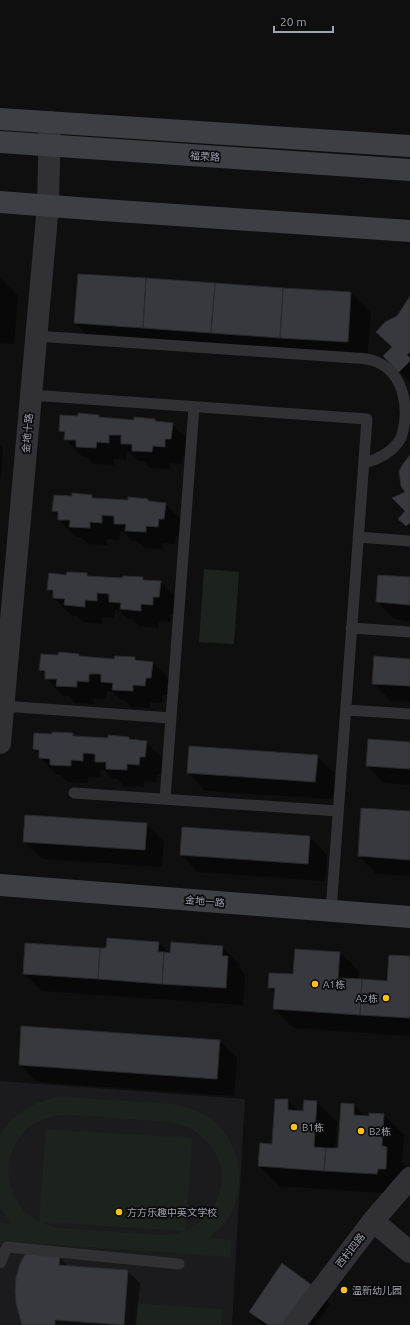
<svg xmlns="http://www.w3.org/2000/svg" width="410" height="1325" viewBox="0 0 410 1325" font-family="Ubuntu,'Noto Sans SC',sans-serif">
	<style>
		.built { fill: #1b1b1d }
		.green { fill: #1b231c; fill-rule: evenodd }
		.shadow { fill: #0007 }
		.building { fill: #38393e; stroke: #29292c }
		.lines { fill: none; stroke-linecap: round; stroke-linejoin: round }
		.lane { stroke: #303035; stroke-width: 11 }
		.street { stroke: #303035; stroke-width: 22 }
		.secondary { stroke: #3e3f45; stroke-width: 22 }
		.poi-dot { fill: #fac21d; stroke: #0a0a0b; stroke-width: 1.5 }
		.labels { text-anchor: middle; stroke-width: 3.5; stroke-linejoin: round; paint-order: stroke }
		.street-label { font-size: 10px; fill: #9fa3b2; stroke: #0a0a0b }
		.poi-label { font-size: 10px; fill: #9fa3b2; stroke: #0a0a0b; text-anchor: start }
	</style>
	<rect width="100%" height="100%" fill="#0f0f10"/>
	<path class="built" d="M0,1081L245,1099L232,1325H0Z"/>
	<path class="green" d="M204,569L239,572L234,644L199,642Z
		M56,1097H70L172,1104C182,1106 192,1108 201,1113C238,1131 249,1180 230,1215C225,1224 217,1231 209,1238L232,1240L230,1257L0,1241V1223L12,1224L0,1208V1135C13,1114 31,1103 56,1097ZM58,1115H70L169,1122C230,1132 241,1203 186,1231L192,1138L46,1129L39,1221C33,1218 26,1214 22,1208C2,1185 5,1149 27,1129C36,1121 47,1118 58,1115ZM41,1222L184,1231L174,1234L161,1235L61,1228L50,1226Z
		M135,1303L222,1309L221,1325H134Z"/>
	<path class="shadow" d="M0,278L18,296L14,344L0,343Z
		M351,293L371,313L367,362L94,342L75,323Z
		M410,298V382L384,356L393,347L397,316Z
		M98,416L101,419L135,421L154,420L157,423L172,424L190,441L189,456H183L182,464L170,463V469L150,468L144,461H139L130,452H126V460L114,459V465L94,464L87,457H83L65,439L66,436L60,431L79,417Z
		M0,445L3,447L1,475H0Z
		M410,456V529L400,519L407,511L406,493Z
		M92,496L94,499L129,501L148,500L151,503L165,504L183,521L182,536H176L175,544L163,543V549L144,548L137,541H132L124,532H120L119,540L107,539V545L88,544L81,537H76L59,519V517L53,511Z
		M87,574L90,577L123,580L143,578L145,581L160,582L178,599L177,614H171L170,622L158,621V628L139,626L132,619H127L119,610H115L114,618L102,617V624L83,622L76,616L71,615L54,598V595L48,589L67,576Z
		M410,578V621L394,619L377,602Z
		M79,655L81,658L115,660L135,658L138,661L153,663L170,680L169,695H163L162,703L150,702V708L131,707L124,700L119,699L111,691H107L106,699L94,698V704L75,703L68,696H63L46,678V675L40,670L59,656Z
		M410,660V702L391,701L373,683Z
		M72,734L75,737L109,739L129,738L132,741L146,742L164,759L163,774H157L156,782L144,781V787L124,786L117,779H113L104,770H101L100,778L88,777V783L68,782L61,775H57L40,757V755L34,749Z
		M410,743V785L385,783L367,766Z
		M317,756L335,773L333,799L205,791L188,773Z
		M362,809L410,812V876L376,874L359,856Z
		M146,824L164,842L162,867L42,859L24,842Z
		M310,837L327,855L325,881L198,872L181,855Z
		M159,942L170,954L223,947L240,965V969L245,975L243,1005L42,991L24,974L107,949Z
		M340,952L359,972V980L388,982L410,957V1036L294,1028L274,1009L275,994L269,987Z
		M220,1041L237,1058L234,1096L37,1082L20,1065Z
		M276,1100H288L300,1112H304L305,1101L317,1102L337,1122L335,1149H338L354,1105L366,1117L384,1115L404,1135L402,1162L407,1168L406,1189L397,1194L279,1186L259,1166L273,1145Z
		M59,1257L69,1267L128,1271L140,1283L136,1325H23Z
		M312,1287L330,1304L315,1325H263L250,1312Z"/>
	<path class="building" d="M78,274L146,278L143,328L74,323Z
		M146,278L215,283L211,333L143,328Z
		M215,283L283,288L280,338L211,333Z
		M283,288L351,292L348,342L280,338Z
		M410,296V352L407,355L410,358V361L399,372L383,356L392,347L376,332L385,322L397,316Z
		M78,413L99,415V417L134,420V417L155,419V421L173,423L171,439H165V447L153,446L152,452L132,451V444H121V435H109V443L97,442L96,448L76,447V440H64L65,432L59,431L60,415L78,416Z
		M410,455V523L406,526L398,519L405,511L392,498L405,492L401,486L399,472L402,465Z
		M72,493L92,495V498L128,500V497L148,499V501L166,503L164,519H159L158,527L146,526V532L125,531L126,524H114V516L102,515V523L90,522V528L69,527L70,520H58V512L52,511L54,495L72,496Z
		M67,572L87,573V576L122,578L123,576L143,577V580L161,581L159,597H153V605L141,604V611L120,609L121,603L109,602V594L97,593V601L85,600V607L64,605L65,599L53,598V590H47L49,573L66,575Z
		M378,575L410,577V605L376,602Z
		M59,652L79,654V656L114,659L115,656L135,657V660L153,662L151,678H146L145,686L133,685V691L112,690L113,683L101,682V674H89V682L77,681V687L56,686L57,679H45V671L39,670L41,654L58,655Z
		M374,656L410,659V686L372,684Z
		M52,732L73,733V736L108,738V735L129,737V739L147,741L145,757H140L139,765L127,764V770L106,769V762H95V754L83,753V761L71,760V766L50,765V759L39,758V750L33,749L34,733L52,734Z
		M368,739L410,742V769L366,766Z
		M189,746L318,755L315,782L187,773Z
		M361,808L410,811V860L358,856Z
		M25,815L147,823L145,850L23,842Z
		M182,827L310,836L308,864L180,855Z
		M107,938L159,942L158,952H164L162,984L98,979L100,948H106Z
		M171,942L223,946L222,956H228L226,988L162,984L164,952L170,953Z
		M25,943L100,948L98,979L23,974Z
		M295,949L340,952L338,978L362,979L360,1015L273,1009L275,988H268L269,973L293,974Z
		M389,955L410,956V1018L360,1015L362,979L387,981Z
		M21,1026L220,1040L217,1079L19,1065Z
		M275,1099H288V1110L303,1111L304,1100L317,1101L314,1147L326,1148L324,1171L258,1166L260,1143L272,1144Z
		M341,1103L354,1104V1115L369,1116V1113L384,1114L382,1146L387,1147L386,1169H378L377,1174L324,1171L326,1148H338Z
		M25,1254L60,1256L59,1265L128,1270L124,1325L55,1320V1325H22L16,1304L15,1291L16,1278L19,1266Z
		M282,1263L313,1286L286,1325H268L249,1312Z"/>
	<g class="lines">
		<path class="lane" d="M36,336L355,358C363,358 370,359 377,362C405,374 410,411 401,438C393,452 379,459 364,463
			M31,395L367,419L331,911
			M358,537L410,541
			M351,628L410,632
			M3,706L171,718
			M346,710L410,714
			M74,793L338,811
			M165,799L194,407
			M0,1263L7,1247L179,1264"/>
		<path class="street" d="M0,743L48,205L50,122
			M373,1221L410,1252
			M294,1325L373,1221L410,1178"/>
		<path class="secondary" d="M0,119L410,146
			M0,142L410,170
			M0,202L103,210L410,231
			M0,885L410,917"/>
	</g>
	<g class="poi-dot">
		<circle cx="315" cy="984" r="4"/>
		<circle cx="386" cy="998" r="4"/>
		<circle cx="294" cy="1127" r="4"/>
		<circle cx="361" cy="1131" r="4"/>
		<circle cx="119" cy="1212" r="4"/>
		<circle cx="344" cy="1290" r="4"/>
	</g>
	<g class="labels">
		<g class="street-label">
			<text transform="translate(205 156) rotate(4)" y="4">福荣路</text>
			<text transform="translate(27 433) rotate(-85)" y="4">金地十路</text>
			<text transform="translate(205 901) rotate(5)" y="4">金地一路</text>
			<text transform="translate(350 1250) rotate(-52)" y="4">西村四路</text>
		</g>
		<g class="poi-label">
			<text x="323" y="988">A1栋</text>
			<text x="378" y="1002" text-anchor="end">A2栋</text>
			<text x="302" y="1131">B1栋</text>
			<text x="369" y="1135">B2栋</text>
			<text x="127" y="1216">方方乐趣中英文学校</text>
			<text x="352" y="1294">温新幼儿园</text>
		</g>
	</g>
	<path d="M274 26v6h59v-6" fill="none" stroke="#9fa3b2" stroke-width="2"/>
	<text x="280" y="26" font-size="12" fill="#9fa3b2" stroke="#0a0a0b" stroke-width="3" paint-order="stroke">20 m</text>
</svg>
